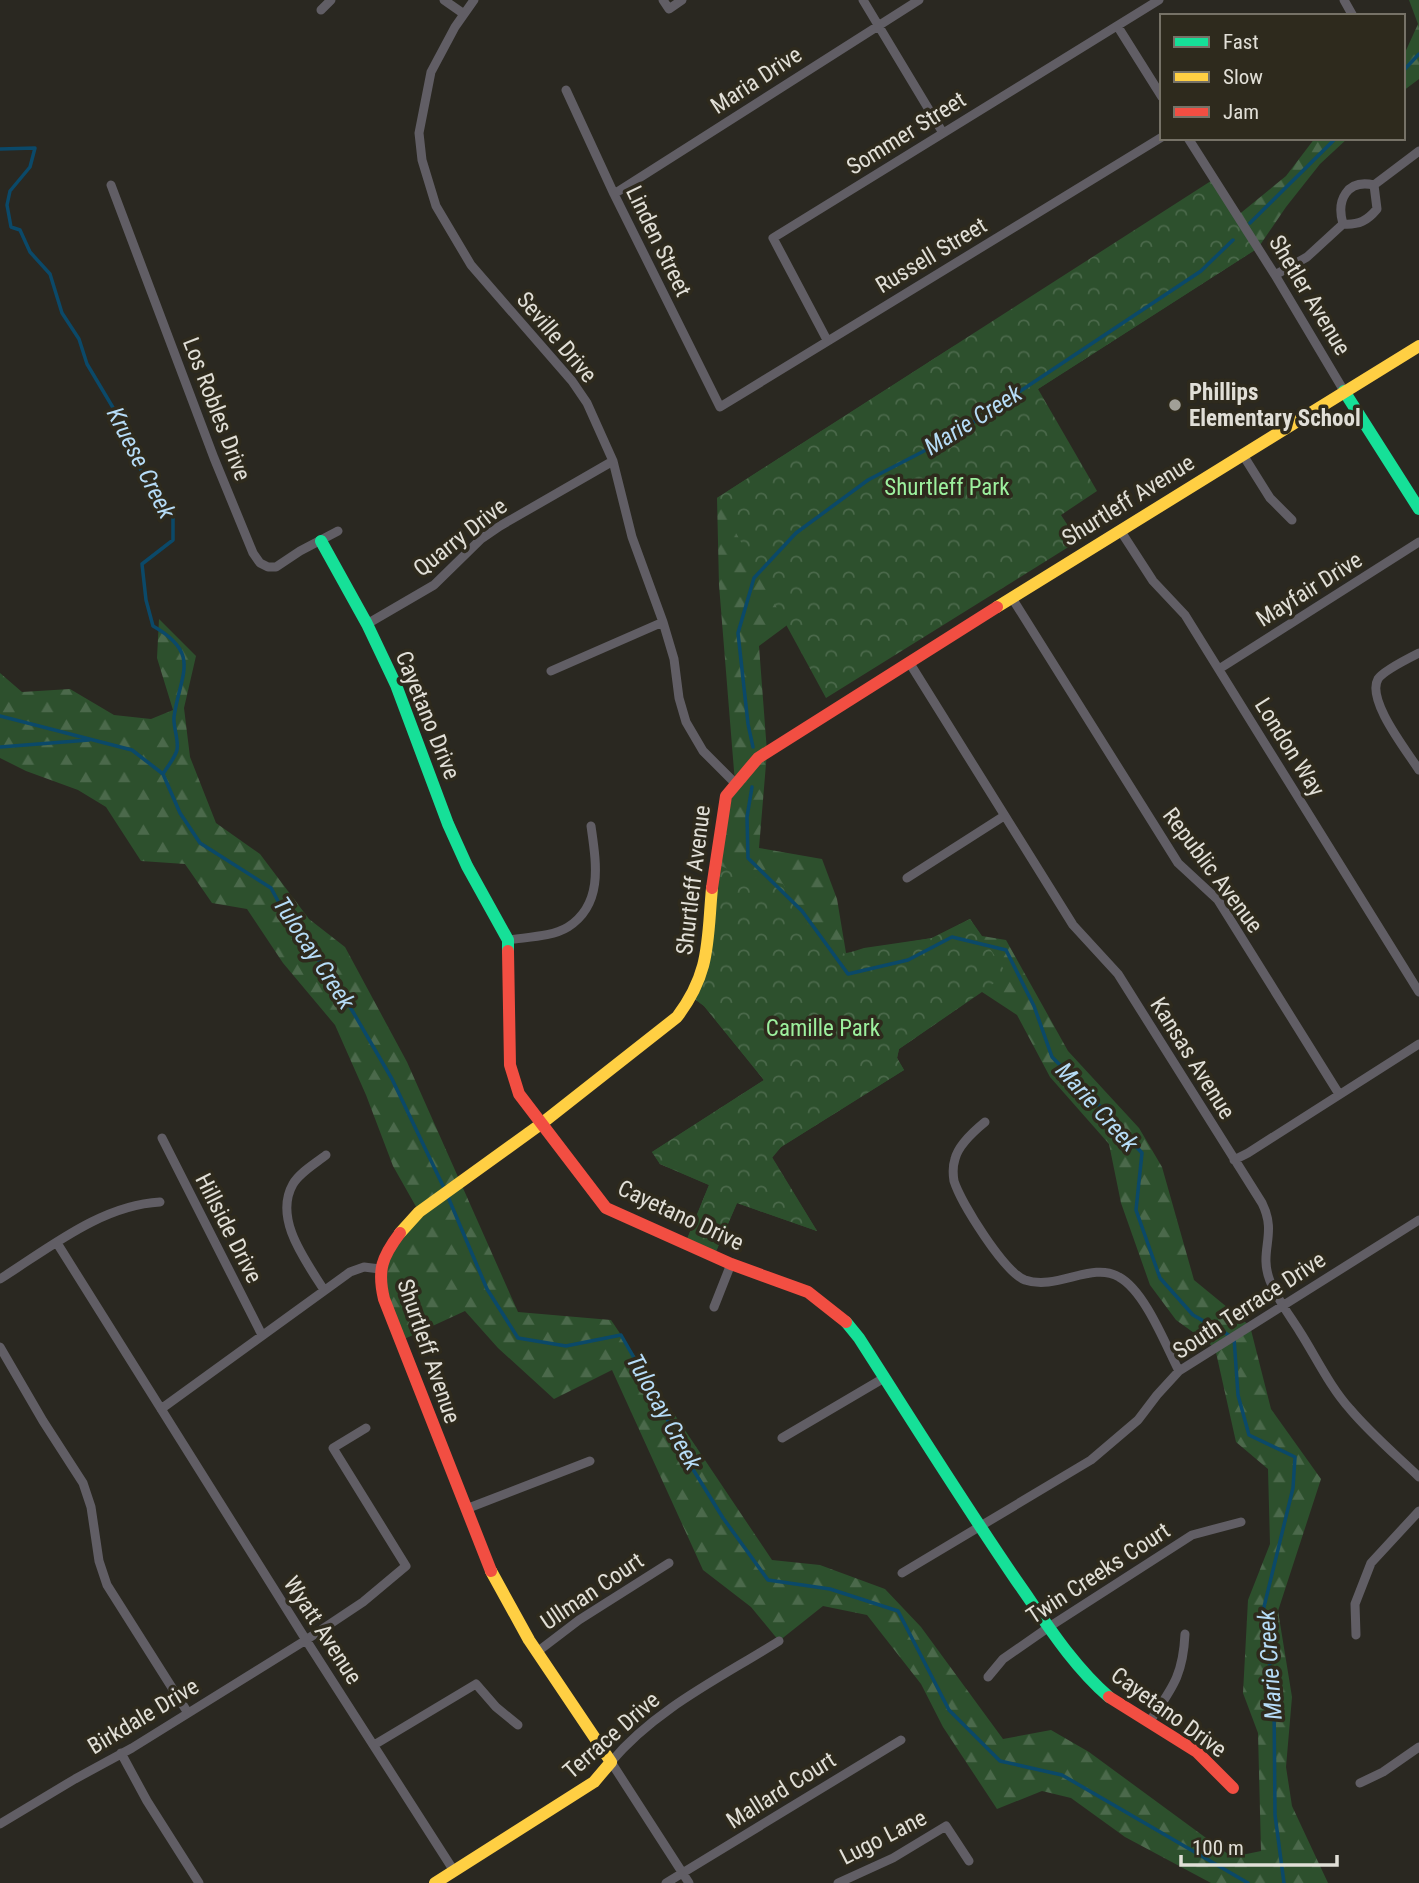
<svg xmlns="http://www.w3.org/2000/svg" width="1419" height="1883" viewBox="0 0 1419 1883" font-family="'Roboto Condensed',sans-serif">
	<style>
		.forest { fill: url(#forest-firs) }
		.park { fill: url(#park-crowns) }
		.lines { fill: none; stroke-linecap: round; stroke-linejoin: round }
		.stream { stroke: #0b4969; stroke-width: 3.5 }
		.street { stroke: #615e65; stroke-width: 9 }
		.fast { stroke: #16e098; stroke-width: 12 }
		.slow { stroke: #ffcf43; stroke-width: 12 }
		.jam { stroke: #f24e42; stroke-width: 12 }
		.poi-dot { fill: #a19f97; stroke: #2e2a1d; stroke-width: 2.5 }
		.labels { text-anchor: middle; stroke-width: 7; stroke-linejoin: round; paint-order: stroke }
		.street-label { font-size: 23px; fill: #e1dfd7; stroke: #2e2a1d }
		.poi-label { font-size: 23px; font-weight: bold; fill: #e1dfd7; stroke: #2e2a1d; text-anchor: start }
		.park-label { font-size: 23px; fill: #9df09e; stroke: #2e2a1d }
		.water-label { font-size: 24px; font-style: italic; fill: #b6dcf7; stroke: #2e2a1d }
	</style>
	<defs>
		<pattern id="forest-firs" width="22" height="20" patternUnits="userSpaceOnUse" patternTransform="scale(1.75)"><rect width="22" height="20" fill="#2d502d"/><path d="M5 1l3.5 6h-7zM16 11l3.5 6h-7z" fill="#4b694b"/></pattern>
		<pattern id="park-crowns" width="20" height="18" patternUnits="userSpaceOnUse" patternTransform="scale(1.75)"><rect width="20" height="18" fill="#2d502d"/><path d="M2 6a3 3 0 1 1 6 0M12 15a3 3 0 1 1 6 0" fill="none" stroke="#4b694b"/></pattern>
	</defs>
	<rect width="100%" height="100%" fill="#2a2821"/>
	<path class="forest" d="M1409,0H1419V79L1403,91V57L1418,24Z
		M1315,138H1348L1320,164L1286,207L1258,248L1038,389L786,626L759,646L767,752L759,848L822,859L837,899L846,953L932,938L970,919L982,936L1006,940L1068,1051L1139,1128L1162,1167L1194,1280L1250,1326L1271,1409L1321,1479L1278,1611L1292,1697L1286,1767L1292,1806L1328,1883H1211L1125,1837L1071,1798L1042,1791L997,1809L943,1727L921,1684L867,1615L823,1606L779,1641L751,1607L703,1570L612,1370L554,1399L498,1348L465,1311L400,1341L380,1269L419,1212L393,1166L366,1095L335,1025L283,963L247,909L212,903L185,864L141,861L106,807L78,790L26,771L0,758V673L22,692L70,689L114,715L151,719L173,710L157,658L159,619L196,656L184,708L190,757L216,823L260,854L309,919L345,947L407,1062L518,1312L611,1320L772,1560L820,1565L885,1589L921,1627L1003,1739L1051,1730L1089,1752L1232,1857L1261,1851L1258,1733L1243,1693L1248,1600L1270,1544L1268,1469L1236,1442L1215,1348L1176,1320L1150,1285L1121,1203L1109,1144L1050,1077L1017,1015L982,992L899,1049L897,1058L904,1070L781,1147L772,1158L817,1231L737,1203L714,1256L685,1244L709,1185L660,1164L652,1152L764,1080L704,1006L692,997L702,974L712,890L735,783L719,585L717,498L954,346L1177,265L1286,176Z"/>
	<path class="park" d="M1214,179L1258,248L1038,389L1097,491L1061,515L1078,541L826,698L717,498Z
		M715,863L734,872L783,884L811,929L826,946L845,954L864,948L932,938L970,919L1007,974L899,1049L897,1058L904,1070L781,1147L772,1157L817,1231L737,1203L714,1256L685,1244L709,1185L660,1164L652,1152L764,1080L704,1006L692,997L702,974Z"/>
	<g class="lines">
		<path class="stream" d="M1403,71L1419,54
			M0,149L35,148L30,167L10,191L7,205L11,227L20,230L30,252L50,274L62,313L79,339L87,364L115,411L125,439L138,463L147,485L173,516V540L142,564L146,600L153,626C202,654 180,674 174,717C173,727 179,740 177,750C175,758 167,767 163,774
			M1250,223L1336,138
			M0,716L132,750L163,774L180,813L200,843L271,888L291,925L335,981L392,1079L445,1190
			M0,747L89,740
			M753,747L748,724L738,633L754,578L796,533L868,480L951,437L1201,271L1233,240
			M752,787L747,817L748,858L802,911L848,974L908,960L952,937L1006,950L1034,1006L1052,1057L1088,1093L1142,1153L1136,1210L1160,1278L1193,1315L1234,1338L1238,1395L1249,1435L1295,1457L1293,1488L1263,1611L1274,1700L1275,1815L1284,1883
			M448,1197L487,1289L518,1338L566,1346L621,1335L657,1398L686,1458L723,1518L768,1580L830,1589L898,1611L949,1710L1000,1761L1062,1775L1248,1883"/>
		<path class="street" d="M444,0L464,14
			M474,0L455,27L431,72L419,133L422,160L436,206L471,265L572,381L587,403L613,461L632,537L663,622L674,659L679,698L686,722L703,751L735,783
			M663,0L669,9L682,0
			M863,0L943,133
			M1344,0L1353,16
			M321,10L331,0
			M1118,27L1162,97
			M566,90L614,194L720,407L1162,137
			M1188,138L1275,275L1344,391
			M111,185L214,458L253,553L260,563L268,567H276L300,551L338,531
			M614,194L919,0
			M1343,224C1336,200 1347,179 1374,185L1419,151
			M1275,275L1307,257L1343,224C1359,225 1367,221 1377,209L1374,185
			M827,340L773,238L1159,0
			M1243,455L1270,498L1292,520
			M1120,530L1153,581L1185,615L1419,992
			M1012,598L1178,863L1218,900L1339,1094
			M367,624L434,585L481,539L500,526L613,461
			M1419,653C1409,658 1383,671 1378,679C1366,700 1407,751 1419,770
			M909,662L1073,925L1118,974L1262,1203C1278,1235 1258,1250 1270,1281C1277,1299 1290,1316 1300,1332C1316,1357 1330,1387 1350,1409C1371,1434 1396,1455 1419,1477
			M1219,669L1419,542
			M551,671L663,622
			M907,878L1004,816
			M508,940C527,937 552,937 568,927C604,904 596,862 591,826
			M985,1122C974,1131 958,1146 955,1159C953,1165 953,1175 954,1181C961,1203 1004,1272 1025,1280C1057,1291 1092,1261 1119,1277C1145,1291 1166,1346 1179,1371
			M162,1138L262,1335
			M1234,1160L1248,1153L1419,1044
			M57,1243L306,1640L454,1871
			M0,1279C48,1249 101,1205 160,1202
			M324,1290C306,1261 273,1219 293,1184C299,1173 316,1163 326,1155
			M714,1307L731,1264
			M0,1347L43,1421L83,1483L91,1507L99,1561L107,1585L188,1713
			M161,1409L350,1272L364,1267L380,1269
			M782,1438L884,1378
			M466,1509L590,1461
			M902,1573L1091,1460L1138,1420L1157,1395L1179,1371L1419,1220
			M1356,1635L1355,1604L1371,1563L1419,1511
			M537,1652L579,1620L669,1563
			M988,1677L1003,1659L1049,1627L1192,1535L1241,1522
			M1150,1721C1172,1688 1183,1676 1185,1634
			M374,1745L476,1684L496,1707L518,1725
			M121,1753L147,1801L199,1883
			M1360,1783L1383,1772L1419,1747
			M0,1824L75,1779L132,1748L306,1640L363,1602L406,1566L333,1448L366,1428
			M666,1883L901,1740
			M689,1883L611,1762C655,1709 722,1677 779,1641
			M838,1883L893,1858L946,1826L969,1861"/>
		<path class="fast" d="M1344,391L1419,509
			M321,541L367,624L396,685L448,824L467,866L508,940V951
			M846,1322L859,1338C911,1419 962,1501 1016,1580C1045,1621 1071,1664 1109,1697"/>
		<path class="slow" d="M997,607L1419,346
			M400,1233L419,1212L541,1124L677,1017C711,972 707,941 712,888
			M435,1883L594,1782L611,1762L529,1640L491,1571"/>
		<path class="jam" d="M712,888L726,796L758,758L997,607
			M508,951L510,1065L519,1094L606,1208L731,1264L808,1292L846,1322
			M400,1233C382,1257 377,1270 384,1299L491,1571
			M1109,1697L1197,1752L1233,1788"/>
	</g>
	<circle class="poi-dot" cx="1175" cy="405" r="7"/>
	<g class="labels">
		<g class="street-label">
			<text transform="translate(756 80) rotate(-33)" y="8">Maria Drive</text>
			<text transform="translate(906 133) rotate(-32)" y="8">Sommer Street</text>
			<text transform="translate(659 241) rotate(64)" y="8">Linden Street</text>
			<text transform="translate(931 255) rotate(-31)" y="8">Russell Street</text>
			<text transform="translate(1310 295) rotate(59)" y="8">Shetler Avenue</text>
			<text transform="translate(557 337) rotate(50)" y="8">Seville Drive</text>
			<text transform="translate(217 409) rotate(69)" y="8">Los Robles Drive</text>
			<text transform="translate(1128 500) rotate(-32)" y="8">Shurtleff Avenue</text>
			<text transform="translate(460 537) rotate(-38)" y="8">Quarry Drive</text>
			<text transform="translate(1309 589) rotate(-32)" y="8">Mayfair Drive</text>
			<text transform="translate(428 715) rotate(68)" y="8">Cayetano Drive</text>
			<text transform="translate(1290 747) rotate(58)" y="8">London Way</text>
			<text transform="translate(1213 870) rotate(53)" y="8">Republic Avenue</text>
			<text transform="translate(693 880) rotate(-83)" y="8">Shurtleff Avenue</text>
			<text transform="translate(1193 1058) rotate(58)" y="8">Kansas Avenue</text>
			<text transform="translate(681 1215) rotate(25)" y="8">Cayetano Drive</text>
			<text transform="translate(229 1228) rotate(63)" y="8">Hillside Drive</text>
			<text transform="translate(1249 1305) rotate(-33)" y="8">South Terrace Drive</text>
			<text transform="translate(429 1351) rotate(71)" y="8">Shurtleff Avenue</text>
			<text transform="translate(1098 1573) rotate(-33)" y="8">Twin Creeks Court</text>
			<text transform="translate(592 1591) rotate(-34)" y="8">Ullman Court</text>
			<text transform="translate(323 1630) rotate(57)" y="8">Wyatt Avenue</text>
			<text transform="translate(1169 1712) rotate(36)" y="8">Cayetano Drive</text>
			<text transform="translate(143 1716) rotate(-31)" y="8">Birkdale Drive</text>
			<text transform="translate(611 1735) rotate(-41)" y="8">Terrace Drive</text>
			<text transform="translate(781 1790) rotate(-32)" y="8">Mallard Court</text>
			<text transform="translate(883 1837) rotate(-27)" y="8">Lugo Lane</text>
		</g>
		<g class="poi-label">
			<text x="1189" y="400">Phillips<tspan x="1189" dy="26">Elementary School</tspan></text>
		</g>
		<g class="park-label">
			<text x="947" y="495">Shurtleff Park</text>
			<text x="823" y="1036">Camille Park</text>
		</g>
		<g class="water-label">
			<text transform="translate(973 420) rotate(-32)" y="8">Marie Creek</text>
			<text transform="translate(141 463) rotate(63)" y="8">Kruese Creek</text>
			<text transform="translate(314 953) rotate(57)" y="8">Tulocay Creek</text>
			<text transform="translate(1097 1107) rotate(48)" y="8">Marie Creek</text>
			<text transform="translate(664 1412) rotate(61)" y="8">Tulocay Creek</text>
			<text transform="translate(1270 1665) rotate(-94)" y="8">Marie Creek</text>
		</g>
	</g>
	<rect x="1160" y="14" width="245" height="126" fill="#2e2a1d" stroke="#767267" stroke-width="2"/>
	<rect x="1174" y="37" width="35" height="10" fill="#16e098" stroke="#767267" stroke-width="2"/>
	<text x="1223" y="49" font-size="21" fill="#e1dfd7">Fast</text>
	<rect x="1174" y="72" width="35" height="10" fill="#ffcf43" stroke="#767267" stroke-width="2"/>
	<text x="1223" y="84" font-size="21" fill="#e1dfd7">Slow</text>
	<rect x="1174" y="107" width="35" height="10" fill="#f24e42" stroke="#767267" stroke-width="2"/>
	<text x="1223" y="119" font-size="21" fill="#e1dfd7">Jam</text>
	<path d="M1181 1855v10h156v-10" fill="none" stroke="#e1dfd7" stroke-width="3.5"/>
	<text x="1192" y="1855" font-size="21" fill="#e1dfd7" stroke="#2e2a1d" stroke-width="5" paint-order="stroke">100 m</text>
</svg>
